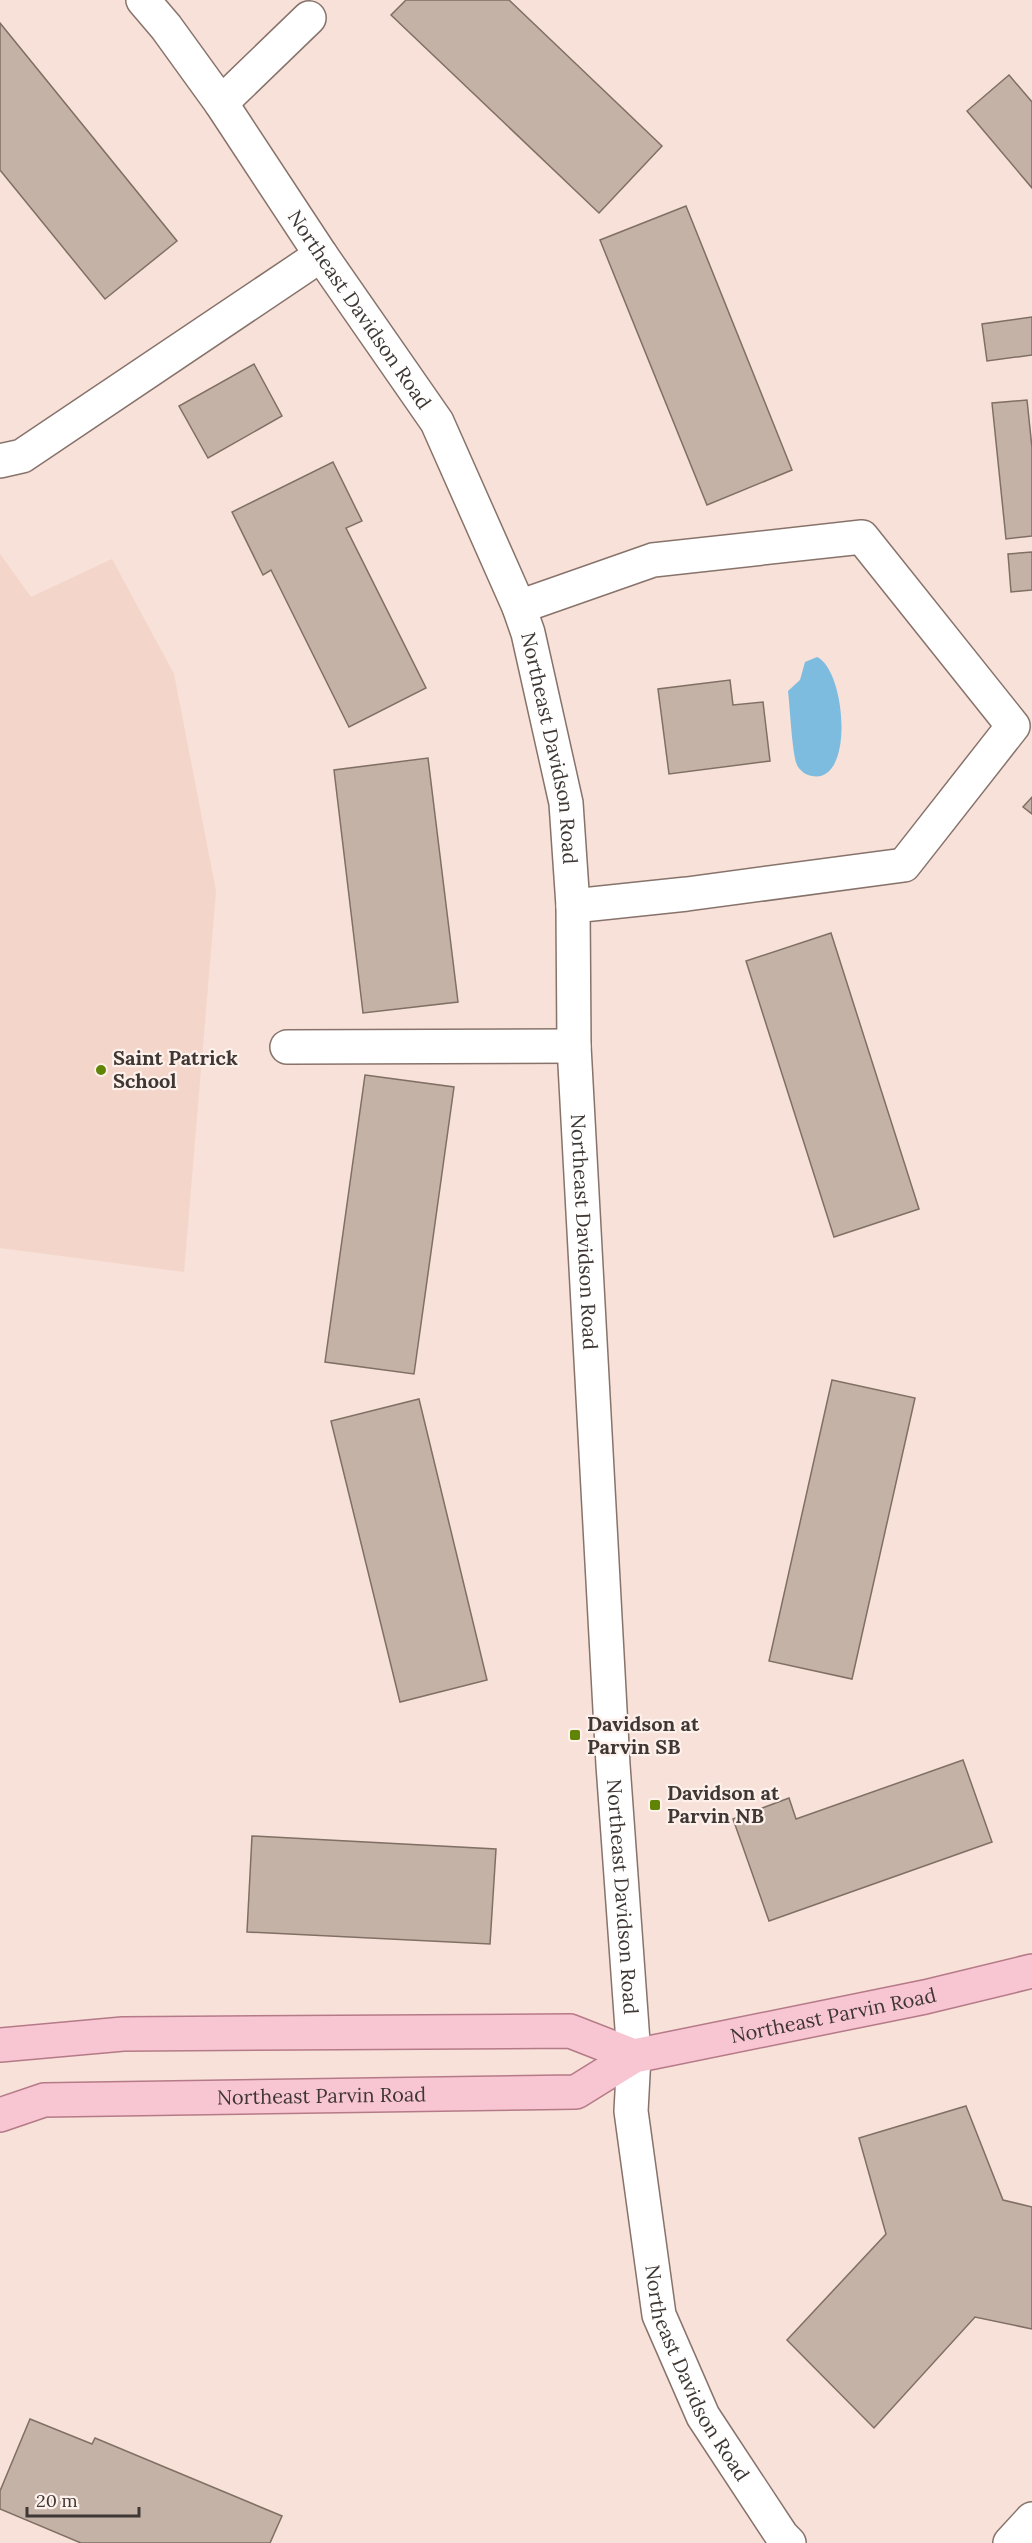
<svg xmlns="http://www.w3.org/2000/svg" width="1032" height="2543" viewBox="0 0 1032 2543" font-family="Lora,serif">
	<style>
		.built { fill: #f4d5c9 }
		.water { fill: #7ebcdf }
		.building { fill: #c5b2a6; stroke: #806f64; stroke-width: 1.5 }
		.lines { fill: none; stroke-linecap: round; stroke-linejoin: round }
		.minor-casing { stroke: #87736b; stroke-width: 36 }
		.major-casing { stroke: #b57a87; stroke-width: 36 }
		.minor { stroke: #fff; stroke-width: 33 }
		.major { stroke: #f8c5d2; stroke-width: 33 }
		.poi-dot { fill: #608506; stroke: #fef0eb; stroke-width: 2 }
		.labels { text-anchor: middle; stroke-width: 4.5; stroke-linejoin: round; paint-order: stroke }
		.street-label { font-size: 20px; fill: #3f3733; stroke: #fef0eb }
		.poi-label { font-size: 20px; font-weight: bold; fill: #3f3733; stroke: #fef0eb; text-anchor: start }
	</style>
	<rect width="100%" height="100%" fill="#f7e1d8"/>
	<path class="built" d="M0,554L31,597L112,559L174,674L216,891L184,1272L0,1248Z"/>
	<path class="water" d="M817,657C846,670 855,784 812,776C806,775 800,771 797,765C792,753 790,707 788,691L800,680L805,662Z"/>
	<path class="building" d="M406,0H509L662,146L599,213L391,15Z
		M0,23L177,241L105,299L0,170Z
		M1009,75L1032,102V188L967,111Z
		M686,206L792,470L707,505L600,240Z
		M1032,317V355L987,361L982,324Z
		M254,364L282,416L208,458L179,406Z
		M1027,400L1032,448V536L1006,539L992,403Z
		M333,462L362,521L346,528L426,688L349,727L271,570L263,575L232,512Z
		M1032,552V590L1011,592L1008,554Z
		M730,680L733,705L763,702L770,761L669,774L658,689Z
		M428,758L458,1002L363,1013L334,770Z
		M1032,797V814L1023,807Z
		M831,933L919,1209L834,1237L746,961Z
		M365,1075L454,1087L414,1374L325,1362Z
		M832,1380L915,1398L852,1679L769,1661Z
		M419,1399L487,1680L400,1702L331,1421Z
		M963,1760L992,1842L769,1921L733,1819L789,1798L796,1819Z
		M252,1836L496,1849L490,1944L247,1932Z
		M966,2106L1003,2200L1032,2207V2329L975,2317L874,2428L787,2340L886,2234L859,2138Z
		M30,2419L92,2444L95,2438L282,2516L270,2543H81L0,2509V2491Z"/>
	<g class="lines">
		<g class="minor-casing">
			<g id="minor">
				<path id="s1" d="M143,0L166,27L221,103L321,255L437,422L519,607L528,633L566,803L573,906L574,1046L613,1765L634,2056L631,2111L659,2315L703,2416L782,2536L789,2543"/>
				<path d="M221,103L309,18"/>
				<path d="M0,461L22,456L321,255"/>
				<path d="M519,607L653,560L862,537L1013,726L904,865L687,894L573,906"/>
				<path d="M287,1047L574,1046"/>
				<path d="M1010,2543L1032,2519"/>
			</g>
		</g>
		<g class="major-casing">
			<g id="major">
				<path d="M0,2045L123,2034L570,2031L634,2056"/>
				<path id="s2" d="M0,2115L44,2100L576,2092L634,2056L925,1997L1032,1971"/>
			</g>
		</g>
		<use href="#minor" class="minor"/>
		<use href="#major" class="major"/>
	</g>
	<g class="poi-dot">
		<circle cx="101" cy="1070" r="6"/>
		<rect x="569" y="1729" width="12" height="12" rx="3"/>
		<rect x="649" y="1799" width="12" height="12" rx="3"/>
	</g>
	<g class="labels">
		<g class="street-label">
			<text dy="7" stroke="none"><textPath href="#s1" startOffset="378">Northeast Davidson Road</textPath></text>
			<text dy="7" stroke="none"><textPath href="#s1" startOffset="862">Northeast Davidson Road</textPath></text>
			<text dy="7" stroke="none"><textPath href="#s1" startOffset="1348">Northeast Davidson Road</textPath></text>
			<text dy="7" stroke="none"><textPath href="#s1" startOffset="2014">Northeast Davidson Road</textPath></text>
			<text dy="7" stroke="none"><textPath href="#s2" startOffset="850">Northeast Parvin Road</textPath></text>
			<text dy="7" stroke="none"><textPath href="#s2" startOffset="324">Northeast Parvin Road</textPath></text>
			<text dy="7" stroke="none"><textPath href="#s1" startOffset="2502">Northeast Davidson Road</textPath></text>
		</g>
		<g class="poi-label">
			<text x="113" y="1065">Saint Patrick<tspan x="113" dy="23">School</tspan></text>
			<text x="587" y="1731">Davidson at<tspan x="587" dy="23">Parvin SB</tspan></text>
			<text x="667" y="1800">Davidson at<tspan x="667" dy="23">Parvin NB</tspan></text>
		</g>
	</g>
	<path d="M27 2507v9h112v-9" fill="none" stroke="#3f3733" stroke-width="3"/>
	<text x="36" y="2507" font-size="18" fill="#3f3733" stroke="#fef0eb" stroke-width="4.5" paint-order="stroke">20 m</text>
</svg>
